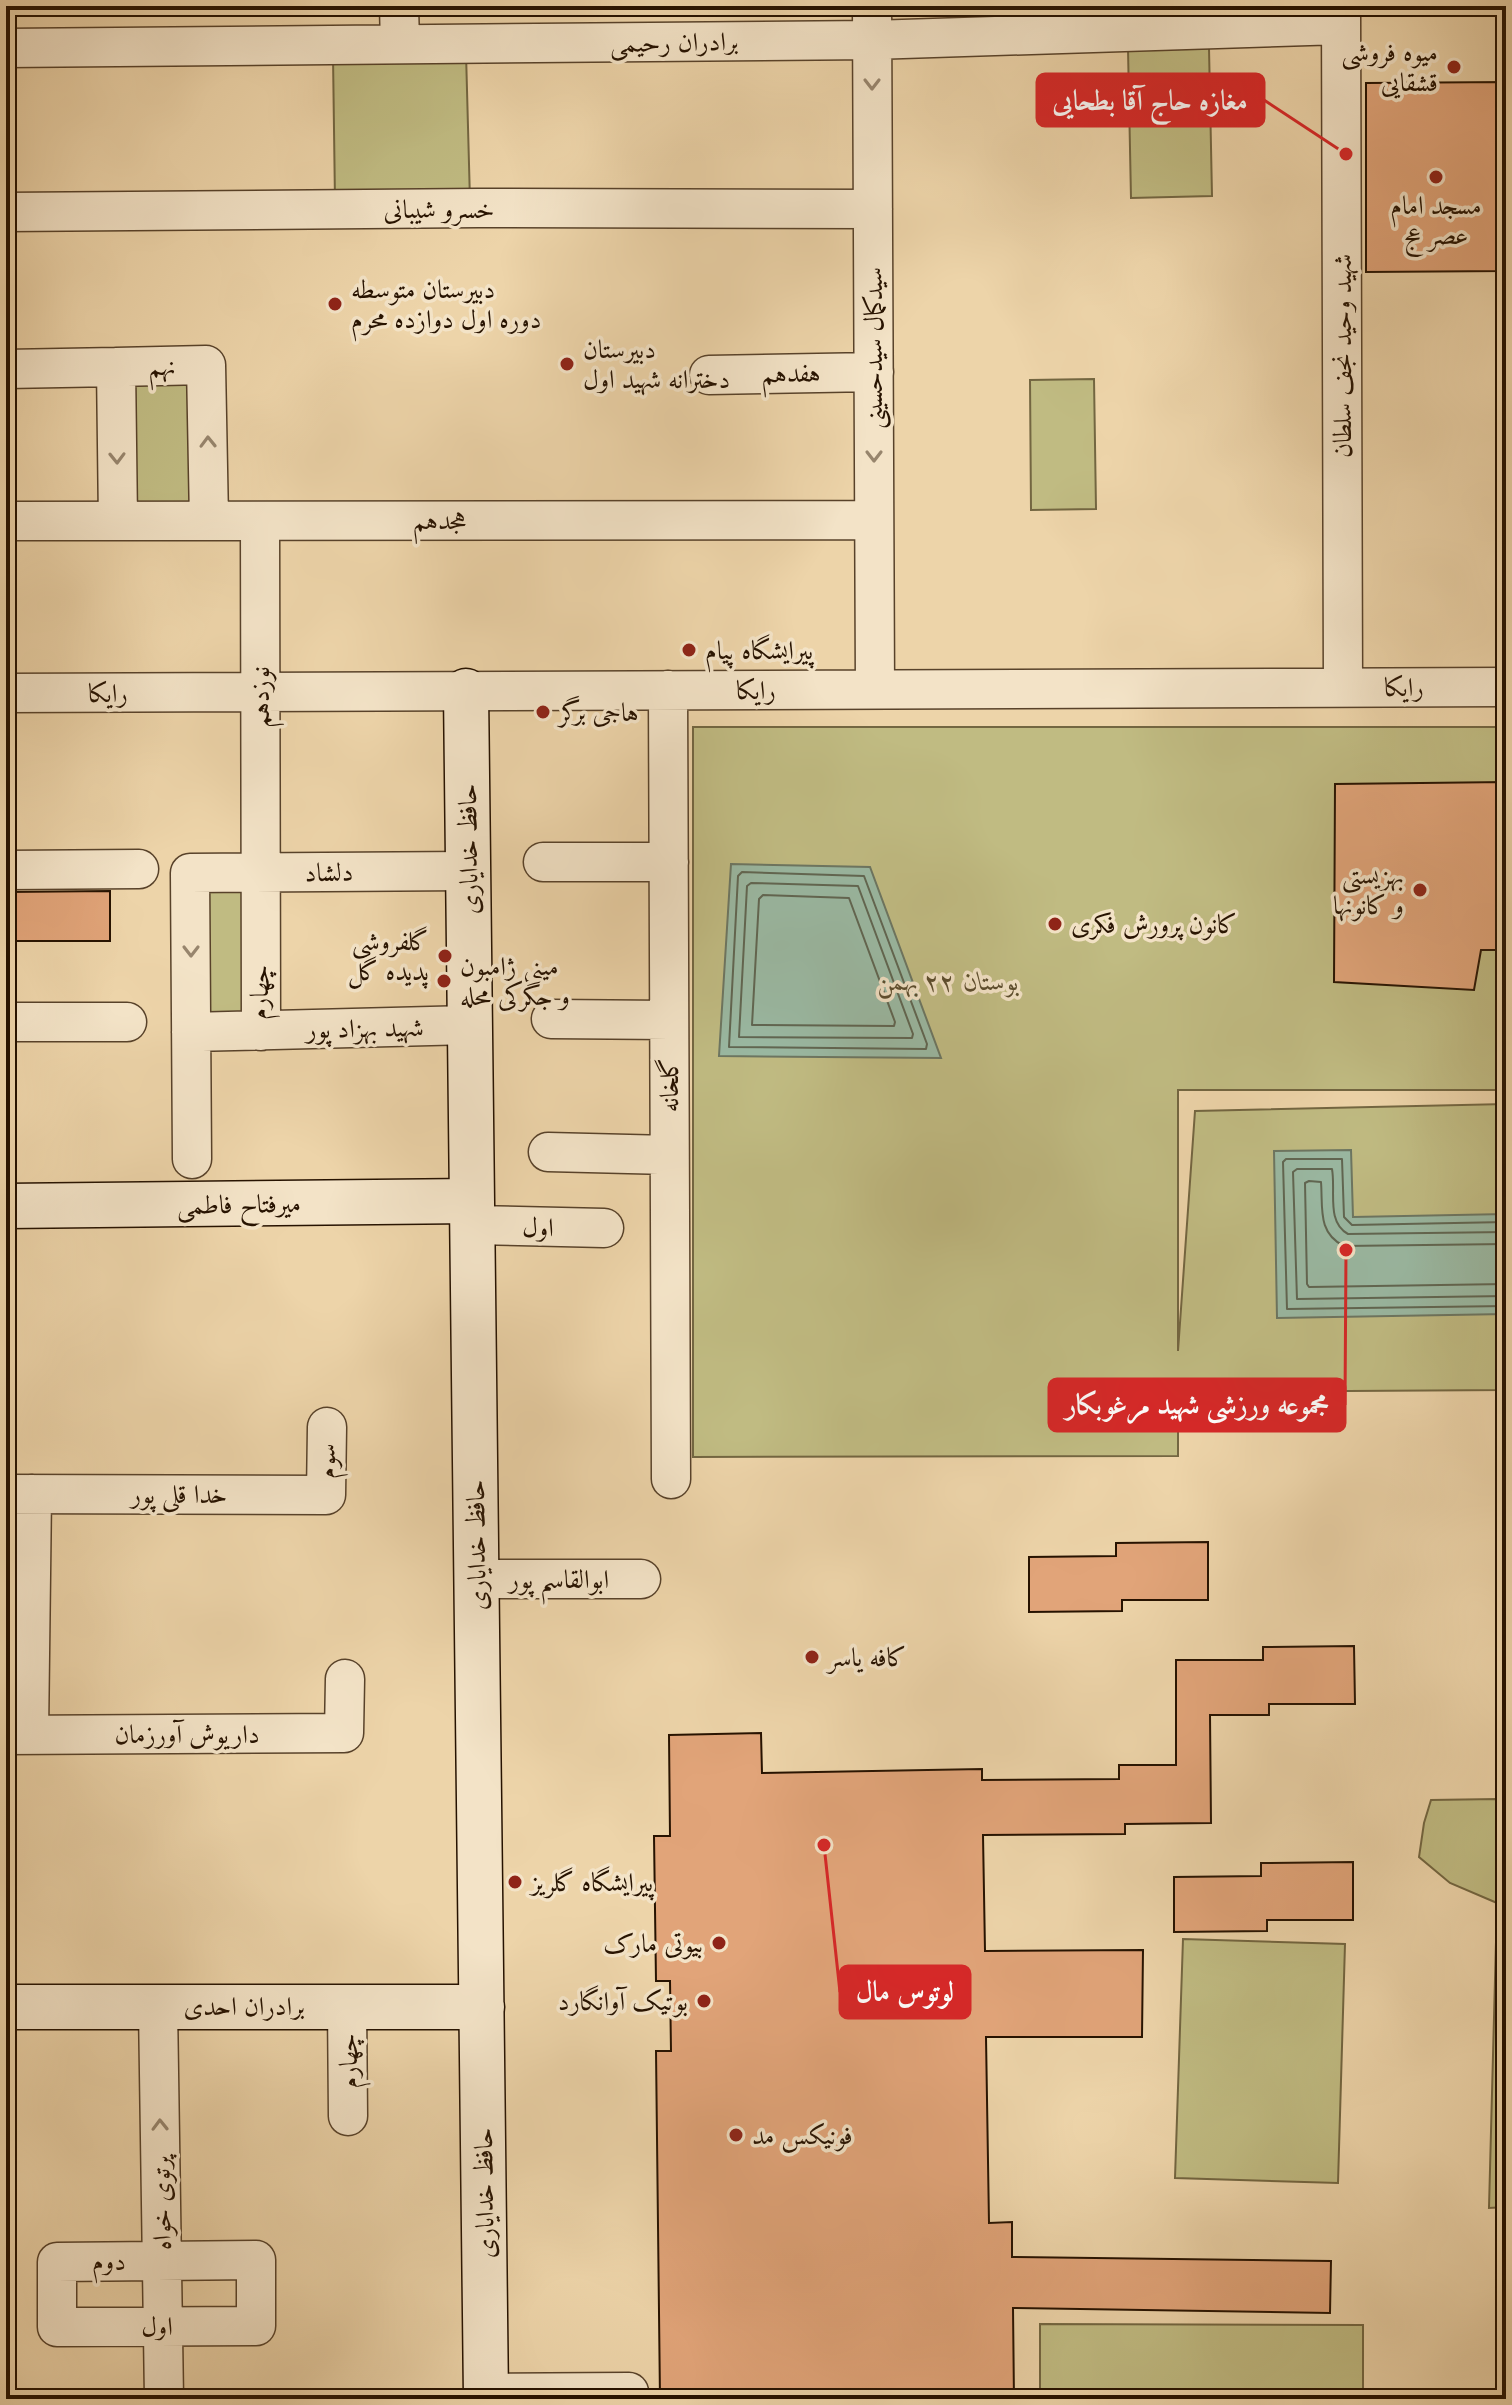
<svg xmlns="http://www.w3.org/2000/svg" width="1512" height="2405" viewBox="0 0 1512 2405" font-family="'Libre Caslon Text',Amiri,serif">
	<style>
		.green { fill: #c0bb82; stroke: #736641; stroke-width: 2 }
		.water { fill: #9ab9a3; stroke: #6c7662; stroke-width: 2 }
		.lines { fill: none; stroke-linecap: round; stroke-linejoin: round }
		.shore { stroke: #606652; stroke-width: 2 }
		.building { fill: #e1a479; stroke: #261200; stroke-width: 2 }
		.street-casing { stroke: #58422a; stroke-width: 41 }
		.secondary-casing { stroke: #261200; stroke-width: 47 }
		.street { stroke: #f3e3c7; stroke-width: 38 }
		.secondary { stroke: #f3e3c7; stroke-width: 44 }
		.oneway { stroke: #97856d }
		.poi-dot { fill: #8f2418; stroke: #f3e3c7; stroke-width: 3 }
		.labels { text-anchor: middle; stroke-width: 7; stroke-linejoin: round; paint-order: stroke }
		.street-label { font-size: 26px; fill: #261200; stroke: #f3e3c7 }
		.poi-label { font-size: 26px; fill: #261200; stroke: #f3e3c7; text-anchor: start }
		.park-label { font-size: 26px; font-style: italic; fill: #5c4d2e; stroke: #f3e3c7 }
		.leader { fill: none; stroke: #d62828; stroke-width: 3 }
		.callout-dot { fill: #d62828; stroke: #f3e3c7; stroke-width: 3 }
		.callout { fill: #d62828; stroke: #d62828; stroke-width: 3 }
		.callout-label { font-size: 28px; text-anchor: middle; font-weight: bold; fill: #fff }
	</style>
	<rect width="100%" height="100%" fill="#edd4a9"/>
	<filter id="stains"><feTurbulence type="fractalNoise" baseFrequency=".0025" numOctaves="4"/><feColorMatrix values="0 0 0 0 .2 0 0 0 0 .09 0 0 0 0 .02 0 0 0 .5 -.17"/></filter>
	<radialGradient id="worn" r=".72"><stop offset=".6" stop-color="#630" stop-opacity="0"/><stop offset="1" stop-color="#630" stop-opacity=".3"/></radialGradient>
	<path class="green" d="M1209,48L1212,196L1131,198L1128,49Z
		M466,53L470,201H335L333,56Z
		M203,373L206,509L123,511L121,375Z
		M1094,379L1096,509L1031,510L1030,380Z
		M693,727H1506V1090H1178V1351L1195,1111L1506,1104V1390L1178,1392V1456L693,1457Z
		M196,883H248L249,1015H196Z
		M6,1525H16L15,1715H6Z
		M1497,1799L1506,1806V2207L1489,2208L1497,1903L1450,1883L1419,1857L1424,1823L1431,1800Z
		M1183,1939L1345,1944L1338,2183L1175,2178Z
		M1040,2324L1363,2325V2399H1040Z"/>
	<path class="water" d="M731,864L870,867L941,1058L719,1056Z
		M1351,1150L1353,1217L1506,1214V1314L1277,1318L1274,1151Z"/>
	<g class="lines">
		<path class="shore" d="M742,872L864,876L927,1044L926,1049L729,1047L738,876Z
			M751,883L858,886L913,1034L912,1038L739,1037L747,886Z
			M763,895L849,898L895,1022L894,1026L752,1025L759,899Z
			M1506,1222L1352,1225L1344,1217L1342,1159H1286L1283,1162L1287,1309L1506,1306
			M1506,1232L1348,1234C1326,1222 1336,1191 1332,1169H1297L1293,1172L1297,1299L1506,1296
			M1506,1244L1344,1246C1317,1233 1323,1207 1321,1182L1309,1181L1305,1183L1307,1284L1309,1287L1506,1284"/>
	</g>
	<path class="building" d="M1506,82V271L1366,272V83Z
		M1506,782V950H1481L1474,990L1334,982L1335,784Z
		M110,891V941H6V892Z
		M1208,1542V1600H1122V1611L1029,1612V1557L1116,1556V1543Z
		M1354,1646L1355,1704H1269V1715H1210L1211,1823L1125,1824V1834L983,1835L985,1951L1143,1950L1142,2037H986L989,2223L1012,2222V2257L1331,2261L1330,2313L1013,2308L1014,2399H660L656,2051H671L670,1981H656L654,1836H670L669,1735L761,1733L762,1773L982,1769V1780L1119,1779V1765H1176V1660H1263V1647Z
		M1353,1862V1920H1267V1931L1174,1932V1877L1261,1876V1863Z"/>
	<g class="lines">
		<g class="street-casing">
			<path id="street" d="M399,6L400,44
				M872,6L875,689
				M1341,6L1343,687
				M6,48L872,40L1341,25
				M6,212L478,208L873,209
				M6,369L116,367
				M709,375L874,372
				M6,521L874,520
				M118,521L116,367L206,365L209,520
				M260,521L261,1031
				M668,690L671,1479
				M6,693L1506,687
				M543,862H669
				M6,870L139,869
				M551,1019L669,1020
				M6,1022H127
				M191,1032L470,1025
				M548,1152L669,1155
				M192,1159L190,873L468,871
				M472,1225L604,1228
				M6,1494L326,1495L327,1427
				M476,1579H641
				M6,1735L344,1733L345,1679
				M29,1735L32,1494
				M347,2006L348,2116
				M158,2007L164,2399
				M256,2260V2326L57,2327V2262Z
				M486,2393L629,2392"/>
		</g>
		<g class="secondary-casing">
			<path id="secondary" d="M466,691L486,2399
				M6,1206L472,1201
				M6,2007H482"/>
		</g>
		<use href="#street" class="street"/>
		<use href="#secondary" class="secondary"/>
	</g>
	<defs><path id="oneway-chevron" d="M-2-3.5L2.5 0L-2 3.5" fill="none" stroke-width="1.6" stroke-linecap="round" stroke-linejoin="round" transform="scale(2)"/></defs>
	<g class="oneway">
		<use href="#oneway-chevron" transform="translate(872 84) rotate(90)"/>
		<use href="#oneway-chevron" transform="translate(208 442) rotate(-91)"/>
		<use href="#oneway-chevron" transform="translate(874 456) rotate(90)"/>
		<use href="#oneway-chevron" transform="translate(117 458) rotate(89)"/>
		<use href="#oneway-chevron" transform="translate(191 951) rotate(90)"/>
		<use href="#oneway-chevron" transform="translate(160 2125) rotate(-91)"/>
	</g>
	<g class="poi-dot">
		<circle cx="1454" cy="67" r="8"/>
		<circle cx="1436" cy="177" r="8"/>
		<circle cx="335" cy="304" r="8"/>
		<circle cx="567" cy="364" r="8"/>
		<circle cx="689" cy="650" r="8"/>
		<circle cx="543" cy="712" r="8"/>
		<circle cx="1420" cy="890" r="8"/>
		<circle cx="1055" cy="924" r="8"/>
		<circle cx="445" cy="956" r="8"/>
		<circle cx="444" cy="981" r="8"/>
		<circle cx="812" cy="1657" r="8"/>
		<circle cx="515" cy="1882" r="8"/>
		<circle cx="719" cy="1943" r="8"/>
		<circle cx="704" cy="2001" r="8"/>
		<circle cx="736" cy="2135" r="8"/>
	</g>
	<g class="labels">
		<g class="street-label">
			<text transform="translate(674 42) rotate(-1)" y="9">برادران رحیمی</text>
			<text x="439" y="218">خسرو شیبانی</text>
			<text transform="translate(873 348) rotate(-90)" y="9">سیدکمال سیدحسینی</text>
			<text transform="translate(1342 356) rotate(-90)" y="9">شهید وحید نجف سلطان</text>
			<text transform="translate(162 366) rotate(-1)" y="9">نهم</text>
			<text transform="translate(791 373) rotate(-1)" y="9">هفدهم</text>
			<text x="440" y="529">هجدهم</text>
			<text x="1404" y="696">رایکا</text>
			<text x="756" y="699">رایکا</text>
			<text x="108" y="702">رایکا</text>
			<text transform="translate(260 697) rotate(-90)" y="9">نوزدهم</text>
			<text transform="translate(468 849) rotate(-91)" y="9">حافظ خدایاری</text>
			<text transform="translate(329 872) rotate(-1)" y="9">دلشاد</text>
			<text transform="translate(259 992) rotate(-87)" y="9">چهارم</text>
			<text transform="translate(365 1028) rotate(-1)" y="9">شهید بهزاد پور</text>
			<text transform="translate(669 1085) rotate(-90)" y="9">گلخانه</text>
			<text transform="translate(239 1204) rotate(-1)" y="9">میرفتاح فاطمی</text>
			<text transform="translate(538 1227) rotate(1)" y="9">اول</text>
			<text transform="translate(326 1461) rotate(-89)" y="9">سوم</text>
			<text x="179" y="1503">خدا قلی پور</text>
			<text transform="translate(476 1545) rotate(-91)" y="9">حافظ خدایاری</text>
			<text x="559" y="1588">ابوالقاسم پور</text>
			<text x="187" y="1743">داریوش آورزمان</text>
			<text x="244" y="2015">برادران احدی</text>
			<text transform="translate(348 2061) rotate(-91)" y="9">چهارم</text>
			<text transform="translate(484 2193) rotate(-91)" y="9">حافظ خدایاری</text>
			<text transform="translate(161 2203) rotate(-91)" y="9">پرتوی خواه</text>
			<text x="109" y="2270">دوم</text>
			<text x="157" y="2335">اول</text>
		</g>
		<g class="poi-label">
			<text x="1438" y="61" text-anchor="end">میوه فروشی<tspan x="1438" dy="30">قشقایی</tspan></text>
			<text x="1436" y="214" text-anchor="middle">مسجد امام<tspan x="1436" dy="30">عصر عج</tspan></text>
			<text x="351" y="298">دبیرستان متوسطه<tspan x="351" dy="30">دوره اول دوازده محرم</tspan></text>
			<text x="583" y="358">دبيرستان<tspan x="583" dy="30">دخترانه شهید اول</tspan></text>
			<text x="705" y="659">پیرایشگاه پیام</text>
			<text x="559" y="721">هاجی برگر</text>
			<text x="1404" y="884" text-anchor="end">بهزیستی<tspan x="1404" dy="30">و کانونها</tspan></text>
			<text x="1071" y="933">کانون پرورش فکری</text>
			<text x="429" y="950" text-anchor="end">گلفروشی<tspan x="429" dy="30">پدیده گل</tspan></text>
			<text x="460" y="975">مینی ژامبون<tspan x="460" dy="30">و جگرکی محله</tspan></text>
			<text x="828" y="1666">کافه یاسر</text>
			<text x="531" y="1891">پیرایشگاه گلریز</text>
			<text x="703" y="1952" text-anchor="end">بیوتی مارک</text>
			<text x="688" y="2010" text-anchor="end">بوتیک آوانگارد</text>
			<text x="752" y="2144">فونیکس مد</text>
		</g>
		<g class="park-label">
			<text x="948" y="990">بوستان ۲۲ بهمن</text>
		</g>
	</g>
	<path class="leader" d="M1346 154L1264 100M1346 1250L1345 1405M824 1845L840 1992"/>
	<g class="callout-dot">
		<circle cx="1346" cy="154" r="8"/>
		<circle cx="1346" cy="1250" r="8"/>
		<circle cx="824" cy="1845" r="8"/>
	</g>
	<g class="callout">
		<rect x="1037" y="74" width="227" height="52" rx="8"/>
		<rect x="1049" y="1379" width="296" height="52" rx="8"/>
		<rect x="840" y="1966" width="130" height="52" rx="8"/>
	</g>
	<g class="callout-label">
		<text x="1150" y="110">مغازه حاج آقا بطحایی</text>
		<text x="1197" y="1414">مجموعه ورزشی شهید مرغوبکار</text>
		<text x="905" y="2001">لوتوس مال</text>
	</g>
	<rect width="1512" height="2405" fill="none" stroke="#edd4a9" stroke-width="32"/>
	<rect x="8" y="8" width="1496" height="2389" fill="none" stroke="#261200" stroke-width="4"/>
	<rect x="16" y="16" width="1480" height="2373" fill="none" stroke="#261200" stroke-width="2"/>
	<rect width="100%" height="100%" filter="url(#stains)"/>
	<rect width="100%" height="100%" fill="url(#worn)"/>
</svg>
